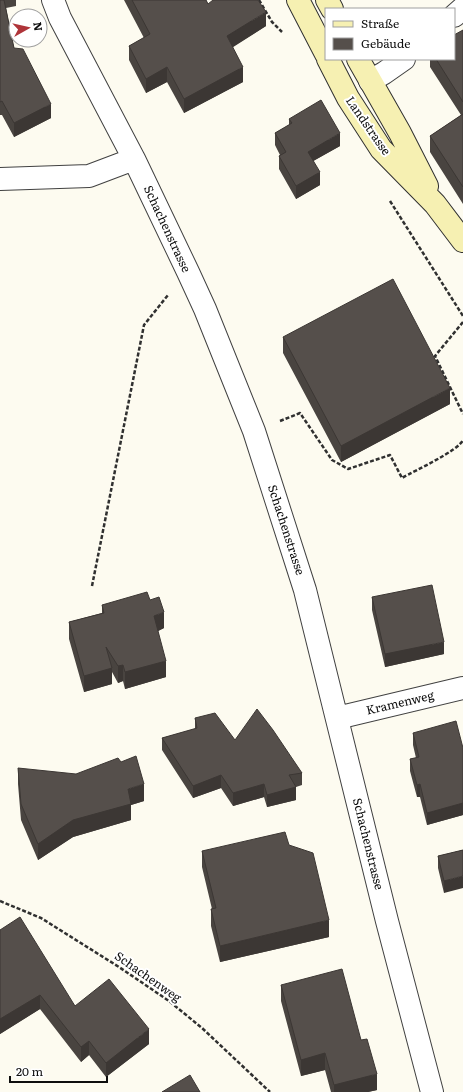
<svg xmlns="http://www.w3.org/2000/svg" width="463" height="1092" viewBox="0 0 463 1092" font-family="Literata,serif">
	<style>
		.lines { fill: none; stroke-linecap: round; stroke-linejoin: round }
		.minor-casing { stroke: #414141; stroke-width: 24 }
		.secondary-casing { stroke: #303030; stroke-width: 24 }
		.path { stroke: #303030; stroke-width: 2.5; stroke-dasharray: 4 2; stroke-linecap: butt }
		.minor { stroke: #fff; stroke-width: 22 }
		.secondary { stroke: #f6f0b2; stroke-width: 22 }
		.wall { fill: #494440 }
		.shaded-wall { fill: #3c3734 }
		.building { fill: #554f4b; stroke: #3c3734 }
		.labels { text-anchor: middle; stroke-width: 4; stroke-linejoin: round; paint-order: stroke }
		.street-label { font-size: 12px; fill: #0e0e0e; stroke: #fff }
	</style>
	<rect width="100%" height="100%" fill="#fdfbf0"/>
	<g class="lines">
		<g class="minor-casing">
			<path id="minor" d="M53,0L60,18L134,159L188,272L205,309L254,431L305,590L387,921L432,1092
				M454,16L463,8
				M370,81L384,73L404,59
				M0,179L89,176L134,159
				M337,718L463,688"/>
		</g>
		<g class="secondary-casing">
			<path id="secondary" d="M298,0L326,54
				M327,0L332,9
				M328,59L348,98L381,149L435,204L463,241
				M358,59L400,133L427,186"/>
		</g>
		<path class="path" d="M259,0L272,22L282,32
			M390,201L463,316
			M463,322L435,356L463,414
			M280,421L300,413L332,460L348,469L390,455L402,478C414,471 458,451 463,440
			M92,586L144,325L168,295
			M0,901L41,918L119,967L169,1001L202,1028L270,1092"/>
		<use href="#minor" class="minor"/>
		<use href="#secondary" class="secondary"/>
	</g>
	<path class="wall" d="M0,0H16V6L6,8L14,48L51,118L14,137L2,115H0Z
		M124,0H206L208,4L266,26L232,47L243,82L184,113L167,82L146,93L129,60V46L144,38Z
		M463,30V204L430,152V136L461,115L430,67V59H454Z
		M289,119L340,146L313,161L320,185L296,199L279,169V156L280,155L275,145V133L289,125Z
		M283,337L450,404L341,462L283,353Z
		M372,597L444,654L385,667L372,610Z
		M150,600L164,628L158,631L166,677L125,689L123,681L118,683L112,672V684L84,692L69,639V622L102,613V605Z
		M195,718L235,740L302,773V785L296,787V800L267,807L264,797L233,806L221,788L193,798L162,750V738L195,729Z
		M413,733L463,748V815L427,825L420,797H417L410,771V759L416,758L413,745Z
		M18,768L144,801L131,805V820L73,837L38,860L21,820L18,784Z
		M289,845L329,937L220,962L211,926V909H212L202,867V851Z
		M463,850L444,893L438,868V856Z
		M0,930L75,1006L149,1044L106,1077L89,1055L81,1062L40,1009L0,1034Z
		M281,985L361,1040L377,1090L368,1092H331L325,1070L301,1076L281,1001Z"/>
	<path class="shaded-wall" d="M266,12V26L227,51V36Z
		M167,67V82L146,93V79Z
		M243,67V82L184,113V99Z
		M51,104V118L14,137V123Z
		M340,133V146L308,164V152Z
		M320,172V185L296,199V186Z
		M450,388V404L341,462V446Z
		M164,612V628L154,633V616Z
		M444,642V654L385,667V654Z
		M166,661V677L125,689V672Z
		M123,665V681L118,683V666Z
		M112,668V684L84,692V676Z
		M221,775V788L193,798V786Z
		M144,784V801L131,805V820L73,837L38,860V844L73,820L128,789Z
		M264,784V797L233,806V793Z
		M420,784V797H417V785Z
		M296,787V800L267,807V795Z
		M463,803V815L427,825V813Z
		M463,876V888L444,893V881Z
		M329,920V937L220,962V946Z
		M40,995V1009L0,1034V1019Z
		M149,1029V1044L106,1077V1063Z
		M89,1041V1055L81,1062V1047Z
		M325,1053V1070L301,1076V1060Z
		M377,1074V1090L368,1092H334V1085Z"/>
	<path class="building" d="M0,0H4L14,48L23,49L51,104L14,123L2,101L0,102Z
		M132,0H206L208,4L213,0H258L266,12L227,36L243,67L184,99L167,67L146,79L129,46L150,34Z
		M463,30V102L436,59H454V35Z
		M321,100L340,133L308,152L320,172L296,186L279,156L286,152L275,133L292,123L289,119Z
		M463,114V187L430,136Z
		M393,279L450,388L341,446L283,337Z
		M432,585L444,642L385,654L372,597Z
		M147,592L150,600L159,597L164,612L154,616L166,661L125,672L123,665L118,666L106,647L112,668L84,676L69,622L104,613L102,605Z
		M257,709L273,730L302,773L289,775L296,787L267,795L264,784L233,793L221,775L193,786L162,738L197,728L195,718L215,713L235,740Z
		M456,721L463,748V803L427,813L420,784L417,785L410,759L419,757L413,733Z
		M136,756L144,784L128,789L131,804L73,820L38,844L21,804L18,768L76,774L118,758L121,762Z
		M285,832L289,845L313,853L329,920L220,946L211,909L216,908L202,851Z
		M463,850V876L444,881L438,856Z
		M20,917L75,1006L109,979L149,1029L106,1063L89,1041L81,1047L40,995L0,1019V930Z
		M342,969L361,1040L367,1039L377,1074L334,1085L325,1053L301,1060L281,985Z
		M190,1075L200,1092H162Z"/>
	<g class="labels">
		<g class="street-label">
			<text transform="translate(368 126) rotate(55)" y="4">Landstrasse</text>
			<text transform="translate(167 229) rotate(65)" y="4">Schachenstrasse</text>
			<text transform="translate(286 530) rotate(72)" y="4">Schachenstrasse</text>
			<text transform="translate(400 703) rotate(-13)" y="4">Kramenweg</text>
			<text transform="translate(368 844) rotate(76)" y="4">Schachenstrasse</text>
			<text transform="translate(148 977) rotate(35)" y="4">Schachenweg</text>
		</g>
	</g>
	<rect x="325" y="8" width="130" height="52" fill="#ffffff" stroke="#9f9f9f"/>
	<rect x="333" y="21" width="20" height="6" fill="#f6f0b2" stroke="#9f9f9f"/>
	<text x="361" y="28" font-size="12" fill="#0e0e0e">Straße</text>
	<rect x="333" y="38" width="20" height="12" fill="#554f4b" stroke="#9f9f9f"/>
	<text x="361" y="48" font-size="12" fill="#0e0e0e">Gebäude</text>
	<g transform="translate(28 28) rotate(82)"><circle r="19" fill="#ffffff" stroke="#9f9f9f"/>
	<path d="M0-3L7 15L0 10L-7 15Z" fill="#af3439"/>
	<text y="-6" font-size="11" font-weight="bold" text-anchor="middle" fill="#0e0e0e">N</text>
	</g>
	<path d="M10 1076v6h97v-6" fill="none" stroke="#0e0e0e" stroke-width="2"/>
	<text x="16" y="1076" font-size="12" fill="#0e0e0e" stroke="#ffffff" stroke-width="3" paint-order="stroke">20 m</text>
</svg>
